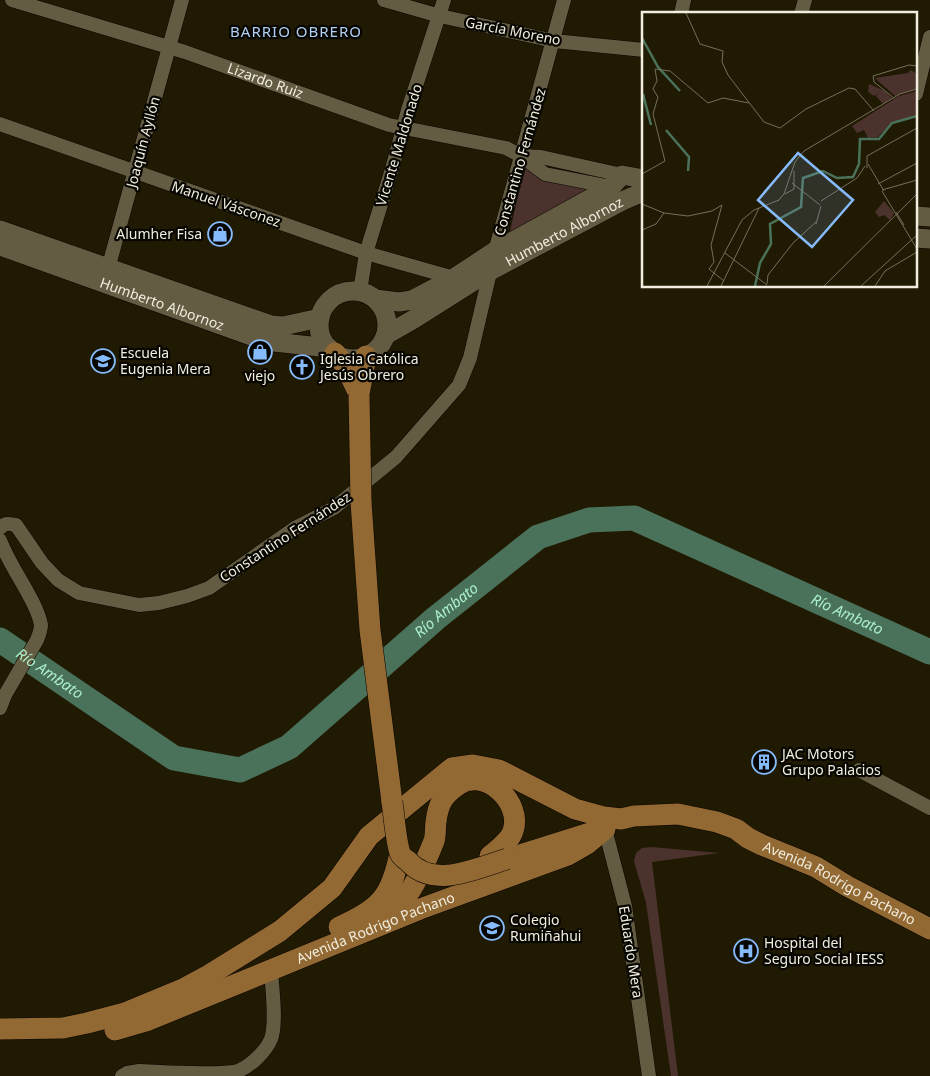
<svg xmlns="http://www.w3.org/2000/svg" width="930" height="1076" viewBox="0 0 930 1076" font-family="'Noto Sans',sans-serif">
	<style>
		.green { fill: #4b322d }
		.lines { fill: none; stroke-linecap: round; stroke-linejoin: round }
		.river { stroke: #4a725b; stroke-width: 25 }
		.street-casing { stroke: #0a0500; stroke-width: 15 }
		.secondary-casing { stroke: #0a0500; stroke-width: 20 }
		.primary-casing { stroke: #0a0500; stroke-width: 22 }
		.street { stroke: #635c42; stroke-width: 14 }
		.secondary { stroke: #635c42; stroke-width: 19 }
		.primary { stroke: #926833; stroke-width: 21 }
		.primary-bridge-casing { stroke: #0a0500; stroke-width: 22; stroke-linecap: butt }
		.primary-bridge { stroke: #926833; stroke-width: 21 }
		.labels { text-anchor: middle; stroke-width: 4.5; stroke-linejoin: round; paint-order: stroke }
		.street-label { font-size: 14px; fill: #f1eedf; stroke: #080601 }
		.poi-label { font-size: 14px; fill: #f1eedf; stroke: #080601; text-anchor: start }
		.neighbourhood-label { font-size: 15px; letter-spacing: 1px; fill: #b1cff3; stroke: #080601 }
		.water-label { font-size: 15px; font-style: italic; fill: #abefc8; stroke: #080601 }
		.inset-river { fill: none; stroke: #4a725b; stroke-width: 2.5 }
		.inset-road { fill: none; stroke: #746f5b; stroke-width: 1 }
		.view { fill: #86bbfb; fill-opacity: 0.15; stroke: #86bbfb; stroke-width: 2.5 }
		.inset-edge { fill: none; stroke: #f1eedf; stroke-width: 2.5 }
	</style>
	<rect width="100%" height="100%" fill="#211a03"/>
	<path class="green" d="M524,166L595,186L510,232Z
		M651,847L719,853L652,862L678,1076H671L646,903L634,861L636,853L642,848Z"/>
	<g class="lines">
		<path class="river" id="s1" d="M0,640L174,758L240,770L289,747L436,618L538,537L589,520L634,518L930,652"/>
		<g class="street-casing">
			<g id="street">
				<path id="s2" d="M12,0L185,52L389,125L506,148L521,156L545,174L611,187"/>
				<path d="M384,0L440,16L554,41L644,50"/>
				<path d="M681,14L684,0"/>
				<path d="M801,14L805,0"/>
				<path d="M916,94L930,37"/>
				<path d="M0,124L366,253L454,278"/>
				<path d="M521,156L541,157L622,175"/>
				<path d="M106,276L182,0"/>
				<path d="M360,292L366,253L392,169L408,110L444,0"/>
				<path d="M0,528C5,522 10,524 16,525L42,563L58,580L79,593L139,605L159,603L187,596L209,588L295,528L334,508L396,457L459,385L470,358L495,251L564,0"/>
				<path d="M0,540C9,566 37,601 41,625C41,630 39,635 37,640L5,695L0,708"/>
				<path d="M859,770L930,808"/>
				<path d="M605,829L625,906L649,1076"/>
				<path d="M122,1076L127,1073L139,1071C165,1072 215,1076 238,1071C251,1066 266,1051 271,1039C277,1023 272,988 271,970"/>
			</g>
		</g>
		<g class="secondary-casing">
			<g id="secondary">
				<path d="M916,216L930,217"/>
				<path d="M0,230L271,325L283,326L320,318"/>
				<path d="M916,238L930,239"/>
				<path id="s3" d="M0,246L265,341L329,348"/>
				<circle cx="353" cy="325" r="34"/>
				<path d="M375,299L399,302L412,300L454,278L495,251L611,187L622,175L644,179"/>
				<path id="s4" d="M386,335L414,319L490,271L622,201L641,193"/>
			</g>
		</g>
		<g class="primary-casing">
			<g id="primary">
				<path d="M335,353L345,365L359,394"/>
				<path d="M359,394L366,356"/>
				<path d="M361,502L370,630L392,802"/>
				<path d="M507,859L593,832"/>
				<path d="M382,919C389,912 399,906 405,898C415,886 428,856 434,841C436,835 435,828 436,822C438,804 443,795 458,785C485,766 523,803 513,831C510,841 498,849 490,856"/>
				<path d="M339,927C380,909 391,897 400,853"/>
				<path id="s5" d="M0,1029L63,1028L87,1023L125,1013L183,989L209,975L280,931L332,888L369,836L452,768L473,765L499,770L575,809L604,817L621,819L634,816L678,814L717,822L736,829L748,838L762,845L816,867L847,886L930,929"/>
				<path id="s6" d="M115,1030L146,1021L420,909L568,855L587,844L605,829"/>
			</g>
		</g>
		<use href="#street" class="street"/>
		<use href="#secondary" class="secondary"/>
		<use href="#primary" class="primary"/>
		<g class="primary-bridge-casing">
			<path id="primary-bridge" d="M359,394L361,502
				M392,802C394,814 396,842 400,853C401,856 405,859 408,861C433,890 477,868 507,859"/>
		</g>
		<use href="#primary-bridge" class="primary-bridge"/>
	</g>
	<defs>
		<g id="shop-ring" transform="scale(1.25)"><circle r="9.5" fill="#080601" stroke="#86bbfb" stroke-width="1.5"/><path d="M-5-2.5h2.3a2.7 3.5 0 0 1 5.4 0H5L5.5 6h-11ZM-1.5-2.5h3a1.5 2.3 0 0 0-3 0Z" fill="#86bbfb"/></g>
		<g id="school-ring" transform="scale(1.25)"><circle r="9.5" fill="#080601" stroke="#86bbfb" stroke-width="1.5"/><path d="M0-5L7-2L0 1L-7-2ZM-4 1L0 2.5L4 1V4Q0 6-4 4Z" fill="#86bbfb"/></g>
		<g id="church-ring" transform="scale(1.25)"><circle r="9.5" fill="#080601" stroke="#86bbfb" stroke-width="1.5"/><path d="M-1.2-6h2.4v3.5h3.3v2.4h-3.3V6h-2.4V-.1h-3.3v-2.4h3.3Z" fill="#86bbfb"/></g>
		<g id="building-ring" transform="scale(1.25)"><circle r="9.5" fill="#080601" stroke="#86bbfb" stroke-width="1.5"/><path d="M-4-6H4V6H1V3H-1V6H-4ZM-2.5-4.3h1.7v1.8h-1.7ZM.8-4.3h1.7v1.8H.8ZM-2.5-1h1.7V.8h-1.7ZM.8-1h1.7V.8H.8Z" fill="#86bbfb"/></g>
		<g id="university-ring" transform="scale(1.25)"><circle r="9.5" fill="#080601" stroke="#86bbfb" stroke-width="1.5"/><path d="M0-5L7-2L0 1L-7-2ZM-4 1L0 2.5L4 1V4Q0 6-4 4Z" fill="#86bbfb"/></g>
		<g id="hospital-ring" transform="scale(1.25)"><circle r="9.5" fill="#080601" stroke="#86bbfb" stroke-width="1.5"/><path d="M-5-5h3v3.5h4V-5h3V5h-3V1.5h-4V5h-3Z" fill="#86bbfb"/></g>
	</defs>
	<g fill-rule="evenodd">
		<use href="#shop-ring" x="220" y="234"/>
		<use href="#shop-ring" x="260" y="352"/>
		<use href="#school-ring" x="103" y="361"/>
		<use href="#church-ring" x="302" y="367"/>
		<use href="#building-ring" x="764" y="762"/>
		<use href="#university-ring" x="492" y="928"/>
		<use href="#hospital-ring" x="746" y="951"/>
	</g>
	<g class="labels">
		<g class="street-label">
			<text transform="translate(513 31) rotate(11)" y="5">García Moreno</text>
			<text dy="5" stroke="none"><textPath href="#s2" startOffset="266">Lizardo Ruiz</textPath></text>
			<text transform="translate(143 142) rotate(-75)" y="5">Joaquín Ayllón</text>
			<text transform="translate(399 145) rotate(-73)" y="5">Vicente Maldonado</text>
			<text transform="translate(520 162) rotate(-74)" y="5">Constantino Fernández</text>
			<text transform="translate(226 204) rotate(19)" y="5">Manuel Vásconez</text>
			<text dy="5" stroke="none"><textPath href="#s4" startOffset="206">Humberto Albornoz</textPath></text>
			<text dy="5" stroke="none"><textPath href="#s3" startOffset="172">Humberto Albornoz</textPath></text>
			<text transform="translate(285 537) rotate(-33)" y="5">Constantino Fernández</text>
			<text dy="5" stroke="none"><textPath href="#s5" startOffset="956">Avenida Rodrigo Pachano</textPath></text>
			<text dy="5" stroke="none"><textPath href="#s6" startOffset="280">Avenida Rodrigo Pachano</textPath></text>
			<text transform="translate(631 952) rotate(81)" y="5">Eduardo Mera</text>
		</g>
		<g class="poi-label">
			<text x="202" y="239" text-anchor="end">Alumher Fisa</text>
			<text x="120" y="358">Escuela<tspan x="120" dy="16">Eugenia Mera</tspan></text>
			<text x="320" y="364">Iglesia Católica<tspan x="320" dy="16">Jesús Obrero</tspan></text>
			<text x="260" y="381" text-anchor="middle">viejo</text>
			<text x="782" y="759">JAC Motors<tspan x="782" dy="16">Grupo Palacios</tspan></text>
			<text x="510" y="925">Colegio<tspan x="510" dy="16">Rumiñahui</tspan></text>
			<text x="764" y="948">Hospital del<tspan x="764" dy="16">Seguro Social IESS</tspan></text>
		</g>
		<g class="neighbourhood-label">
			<text x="296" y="37">BARRIO OBRERO</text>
		</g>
		<g class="water-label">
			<text dy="5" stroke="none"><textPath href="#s1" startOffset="540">Río Ambato</textPath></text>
			<text dy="5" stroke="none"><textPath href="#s1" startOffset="990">Río Ambato</textPath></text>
			<text dy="5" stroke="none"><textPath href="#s1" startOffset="60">Río Ambato</textPath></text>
		</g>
	</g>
	<g transform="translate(642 12)">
		<rect width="275" height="275" fill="#211a03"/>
		<path d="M269,58L275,62V77L253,84L233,66L266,61ZM227,72L243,79L250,86L241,92L234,84L237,81L232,84L226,80ZM275,79V104L249,111L236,125L226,126L222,118L215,121L210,114L257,84ZM242,189L252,201L248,208L242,203L237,205L233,200Z" fill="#4b322d"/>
		<path class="inset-river" d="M0,26L16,55L38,79M1,82L9,113M24,118L47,145L46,159M113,274L118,251L129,232L128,212L159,195L161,166L181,159L195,166L211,165L217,152L218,127H237L250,111L275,104"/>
		<path class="inset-road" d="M44,1L58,32L81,39L80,50L86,63L122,110L138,116L164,97L207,76L213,77L232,99M252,86L232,70L231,64L267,53L275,54M226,152L242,179M225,156V144L275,116M0,162L23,149L11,102L16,85L11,77L15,69L13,57L28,59L66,91L81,86L107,91M150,171L178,193M236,172L275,151M240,178L275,168M240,179L275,237M143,182L152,177V159M136,189L142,182L153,150L162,139L258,82L275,77M179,189L215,166L223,154M0,192L22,201L46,204L70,199L80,193L69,233L72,250L67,257L82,269M254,200L262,213M174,212L179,194M0,218L14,212L22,201M83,241L125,273M125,272L126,263L151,231L174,210M65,274L100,208L112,198L137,188M79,274L117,196M182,274L275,182M219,274L275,223M233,274L243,259L275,240"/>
		<path class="view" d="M156,141L211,188L170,235L116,188Z"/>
		<rect width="275" height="275" class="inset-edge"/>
	</g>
</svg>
